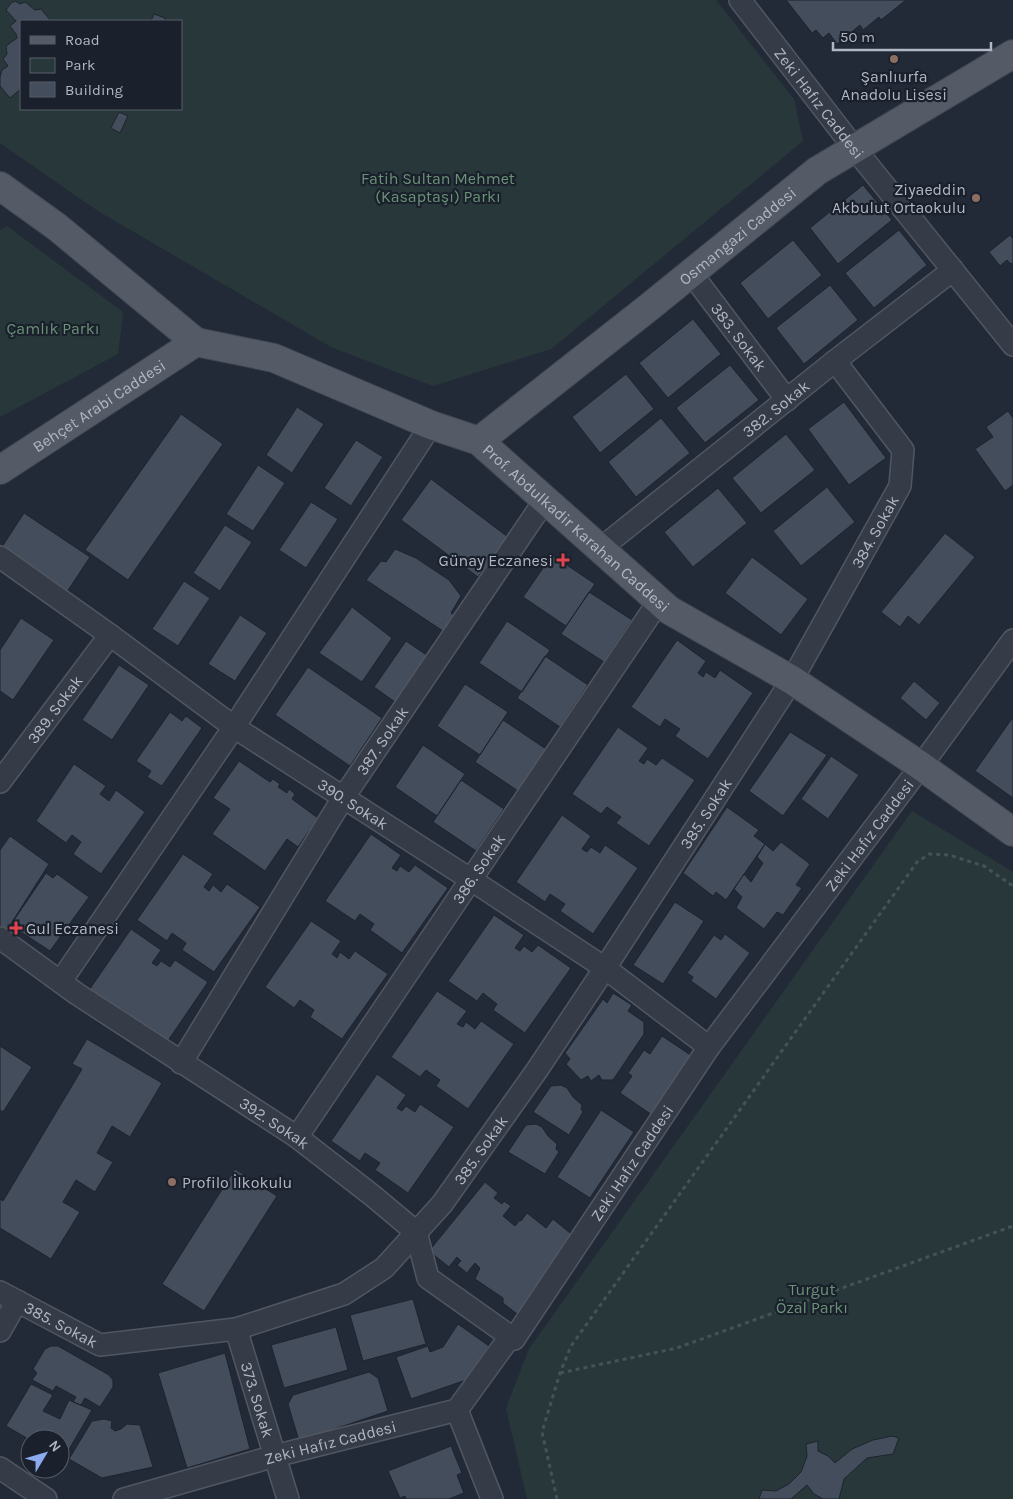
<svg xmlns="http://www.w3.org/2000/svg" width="1013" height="1499" viewBox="0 0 1013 1499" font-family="Karla,sans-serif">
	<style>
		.green { fill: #28383a; fill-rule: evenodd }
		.building { fill: #444d5b; stroke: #1d232e }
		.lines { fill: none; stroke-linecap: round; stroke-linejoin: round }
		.minor-casing { stroke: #515762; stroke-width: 24 }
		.major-casing { stroke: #3f4551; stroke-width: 30 }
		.path { stroke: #445357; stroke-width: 3; stroke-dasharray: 4 4; stroke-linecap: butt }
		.minor { stroke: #363c47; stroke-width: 21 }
		.major { stroke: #545b67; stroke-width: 28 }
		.education-dot { fill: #8d6e63; stroke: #1b212c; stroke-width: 2 }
		.health-dot { fill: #e0444e; stroke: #1b212c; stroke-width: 2 }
		.labels { text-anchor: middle; stroke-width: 4.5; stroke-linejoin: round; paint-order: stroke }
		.poi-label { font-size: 16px; fill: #b1b7c4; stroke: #1b212c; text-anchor: end }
		.street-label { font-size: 16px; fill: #b1b7c4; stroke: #1b212c }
		.park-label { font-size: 16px; fill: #6a9276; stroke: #1b212c }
	</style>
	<rect width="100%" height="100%" fill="#232a37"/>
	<path class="green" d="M0,0H716L794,99L803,141L551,349L433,386L331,347L98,211L0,143ZM21,21H181V109H21Z
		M7,226L123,312L118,354L0,417V230Z
		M912,811L1013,872V1499H527L506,1408L529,1349Z"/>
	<path class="building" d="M786,0H906L881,20L879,17L863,30L860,25L837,44L829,33L823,38L816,30L812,33Z
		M15,1L20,4L25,2L35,10L41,9L51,21H21V89L10,98L0,86V77L2,70L8,66L3,59L7,54L6,46L17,38L16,34L10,26L16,21L6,10L11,3Z
		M154,14L165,18L164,21H151Z
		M119,112L128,116L120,133L111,128Z
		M863,185L892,220L838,264L810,228Z
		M899,230L927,265L874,308L845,273Z
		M1010,235L1013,239V263L1011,264L1007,260L1000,266L989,252Z
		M793,240L822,275L768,319L740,283Z
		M830,285L858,320L804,364L776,328Z
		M693,319L721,354L668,398L639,363Z
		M730,365L759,400L705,443L676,408Z
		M626,374L654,409L600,453L572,417Z
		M844,402L886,458L849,485L808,429Z
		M297,407L324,424L292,473L266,455Z
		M1008,411L1013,418V485L1005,491L975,449L993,437L986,427Z
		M181,414L223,444L128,580L85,550Z
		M661,418L690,453L636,497L608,462Z
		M786,434L815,470L761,513L732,478Z
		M356,440L383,457L351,506L324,488Z
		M258,465L285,483L253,531L226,514Z
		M431,479L508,537L478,577L401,520Z
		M827,487L855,522L801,566L773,531Z
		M718,488L747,523L693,567L664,532Z
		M311,502L338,519L306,568L279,550Z
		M24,513L90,557L65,595L0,550Z
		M225,525L252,542L220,591L193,573Z
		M945,533L975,557L919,625L908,616L900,627L881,612Z
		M395,549L416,558L449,580L461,596L451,613L457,617L446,633L366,580L381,561L386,562Z
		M552,555L595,584L566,626L523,597Z
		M752,557L808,599L781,635L725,593Z
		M184,581L210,598L178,646L152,629Z
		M589,592L632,620L604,662L561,634Z
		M352,607L392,638L362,682L319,653Z
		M240,615L267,633L235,681L208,664Z
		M21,618L54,640L13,700L0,691V650Z
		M507,621L550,650L522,692L479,663Z
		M677,640L706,661L698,673L703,677L706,672L715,678L720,670L753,693L708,759L675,736L680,729L665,719L660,727L631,707Z
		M406,641L428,656L395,702L374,687Z
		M545,656L588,685L560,727L517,698Z
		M119,665L149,685L112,740L82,720Z
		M308,667L382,718L350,766L275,715Z
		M914,681L940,703L926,720L900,698Z
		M465,684L508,712L480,755L437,726Z
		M170,712L182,721L186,716L202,728L162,786L147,777L151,771L136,761Z
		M1013,717V798L975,771Z
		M503,720L546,749L518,791L475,762Z
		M618,727L648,748L639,761L644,764L647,759L656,765L662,758L695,780L649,846L616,823L621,817L607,807L601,814L572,794Z
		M790,732L827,755L783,816L749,791Z
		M423,745L465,774L437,816L395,787Z
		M831,756L859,775L828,819L801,799Z
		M239,761L270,782L273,779L280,784L278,787L287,793L289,789L295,794L292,799L318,818L298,847L287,839L265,871L212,834L230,809L213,798Z
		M74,764L106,786L100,794L109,801L116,790L145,812L101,874L73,854L81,842L72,835L66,843L36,821Z
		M461,780L504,809L476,851L433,822Z
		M727,807L759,830L754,836L765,844L726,900L716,892L713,896L683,873Z
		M562,815L591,836L582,849L587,852L591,847L600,853L605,845L638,868L593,934L560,911L565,904L550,894L545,902L516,882Z
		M371,834L401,855L392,868L397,871L400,866L409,872L415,865L448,888L402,953L370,930L374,924L360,914L355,921L325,901Z
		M10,836L49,864L7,930L0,926V850Z
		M781,842L810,864L796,885L802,888L783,915L777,912L764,929L736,908L742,897L734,889L744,874L751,882L763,863L757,857L765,844L773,851Z
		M183,854L213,874L204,887L209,891L213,885L221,892L227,884L260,907L214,972L182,950L186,943L172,933L167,941L137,920Z
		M46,873L53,878L57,874L89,897L50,951L18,930L21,925L14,920Z
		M675,902L704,921L663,984L633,965Z
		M494,915L524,935L515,948L520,951L524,946L532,952L538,945L571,968L525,1033L493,1010L497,1004L483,993L477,1001L448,981Z
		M311,921L341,941L332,954L337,958L340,952L349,959L355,951L388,974L342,1039L310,1017L314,1010L300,1000L294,1008L265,987Z
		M131,929L161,950L152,963L157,966L161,961L170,967L175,960L208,982L163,1048L130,1025L134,1018L120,1008L115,1016L85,996Z
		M725,934L750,953L716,999L691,981L693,977L687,973L714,935L721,940Z
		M437,991L467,1011L457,1024L463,1027L466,1022L475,1029L481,1021L514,1044L468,1109L436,1086L440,1080L426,1070L420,1077L391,1057Z
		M613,993L632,1005L628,1011L644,1022V1034L613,1080H602L599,1075L591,1081L588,1076L581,1080L566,1064L570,1059L565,1053L603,999L607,1003Z
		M662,1036L692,1056L652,1115L620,1093L632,1076L628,1073L644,1050L650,1054Z
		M87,1039L162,1083L130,1137L112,1126L97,1153L113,1162L95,1192L76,1180L63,1202L80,1212L51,1259L0,1228V1199L3,1201L82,1069L72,1064Z
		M0,1046L32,1067L3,1112L0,1110Z
		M377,1074L406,1095L397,1108L402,1111L406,1106L415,1112L420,1104L454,1127L408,1193L375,1170L380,1163L365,1153L360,1161L331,1141Z
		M561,1085L567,1088L573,1097L582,1105L581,1109L583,1112L569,1135L533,1112L551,1086Z
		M601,1110L634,1132L590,1198L557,1177Z
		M536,1124L542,1127L548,1136L557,1144L556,1149L559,1152L545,1174L508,1152L526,1125Z
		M235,1169L277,1196L204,1311L162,1284Z
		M485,1182L498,1193L494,1198L502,1204L504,1201L511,1206L503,1216L515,1226L520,1220L521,1221L527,1213L546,1228L553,1219L576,1238L517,1314L503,1303V1298L475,1279L480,1268L475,1263L467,1273L457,1265L461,1261L457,1257L449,1267L429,1251Z
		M413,1299L426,1344L363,1361L350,1315Z
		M458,1324L489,1346L466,1380L411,1399L396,1357L428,1346L430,1352L443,1347Z
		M336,1327L348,1370L284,1388L271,1345Z
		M51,1346H58L109,1375L113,1380V1387L100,1407L85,1398L81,1405L73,1402L76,1397L56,1386L53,1391L32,1380L37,1373L33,1369L45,1349Z
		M225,1353L250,1449L187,1468L158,1373Z
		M369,1372L378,1378L388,1411L299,1441L288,1404L293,1395Z
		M31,1384L53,1395L43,1411L60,1419L69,1400L92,1410L64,1458L60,1456V1439L30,1440L6,1426Z
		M104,1419L112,1421L111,1428L115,1431L121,1429L127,1424L140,1425L153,1467L102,1478L69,1459L92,1421Z
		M892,1436L899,1438L893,1454L867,1458L844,1479L839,1499H823L814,1494L807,1485L791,1499H759L762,1490L776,1491L789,1484L801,1472L807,1456L806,1444L818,1441V1451L828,1456L835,1463L852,1449L873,1440Z
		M451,1446L462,1473L457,1475L464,1493L449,1499H406L405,1496L400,1498L388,1471Z"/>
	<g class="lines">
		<g class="minor-casing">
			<g id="minor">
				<path id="s1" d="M740,0L855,149L1013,345"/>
				<path id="s2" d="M691,273L787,400"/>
				<path id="s3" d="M600,549L835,361L953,270"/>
				<path id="s4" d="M0,557L110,635L234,727L470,879L605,968L709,1047"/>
				<path id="s5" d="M0,782L110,635"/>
				<path id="s6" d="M0,938L77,994L297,1137L373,1196L416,1232L428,1278L514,1339"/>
				<path d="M61,981L234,727L431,425"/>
				<path id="s7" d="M181,1063L343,798L545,500"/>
				<path id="s8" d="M297,1137L659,601"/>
				<path id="s9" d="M0,1292L100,1345L236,1329L344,1294L384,1268L442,1204L537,1070L605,968L792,680L900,486L903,450L835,361"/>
				<path id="s10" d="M236,1329L288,1499"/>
				<path d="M0,1331L17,1301"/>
				<path d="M457,1410L492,1499"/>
				<path d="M0,1468L46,1499"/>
				<path id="s11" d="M124,1499L275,1456L457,1410L507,1341L514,1339L709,1047L921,766L1013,640"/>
			</g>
		</g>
		<g class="major-casing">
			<g id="major">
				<path id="s12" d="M0,186L57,227L196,342L274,358L431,425L479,441L669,610L792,680L921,766L1013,832"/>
				<path id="s13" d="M479,441L648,308L817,171L1013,54"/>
				<path id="s14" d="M0,470L196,342"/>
			</g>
		</g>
		<path class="path" d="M560,1373L677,1348L1013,1226
			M557,1499L542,1432L560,1373L571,1346L917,862L929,854L949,855L984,866L1013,886"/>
		<use href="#minor" class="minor"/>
		<use href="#major" class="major"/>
	</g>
	<g class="education-dot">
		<circle cx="894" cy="59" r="5"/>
		<circle cx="976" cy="198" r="5"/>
		<circle cx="172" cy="1182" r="5"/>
	</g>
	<g class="health-dot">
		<path d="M560.5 552.5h5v5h5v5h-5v5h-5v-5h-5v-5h5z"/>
		<path d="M13.5 920.5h5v5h5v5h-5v5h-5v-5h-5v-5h5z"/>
	</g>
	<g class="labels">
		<g class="poi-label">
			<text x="894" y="82" text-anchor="middle">Şanlıurfa<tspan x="894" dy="18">Anadolu Lisesi</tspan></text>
			<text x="966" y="195">Ziyaeddin<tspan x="966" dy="18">Akbulut Ortaokulu</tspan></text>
			<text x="553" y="566">Günay Eczanesi</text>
			<text x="26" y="934" text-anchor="start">Gul Eczanesi</text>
			<text x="182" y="1188" text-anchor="start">Profilo İlkokulu</text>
		</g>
		<g class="street-label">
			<text dy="6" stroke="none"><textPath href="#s1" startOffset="130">Zeki Hafız Caddesi</textPath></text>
			<text dy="6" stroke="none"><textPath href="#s13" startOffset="330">Osmangazi Caddesi</textPath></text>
			<text dy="6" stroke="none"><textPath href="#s2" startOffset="80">383. Sokak</textPath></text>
			<text dy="6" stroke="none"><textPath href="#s14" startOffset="118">Behçet Arabi Caddesi</textPath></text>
			<text dy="6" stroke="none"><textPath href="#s3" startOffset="225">382. Sokak</textPath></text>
			<text dy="6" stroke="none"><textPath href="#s12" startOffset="682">Prof. Abdulkadir Karahan Caddesi</textPath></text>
			<text dy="6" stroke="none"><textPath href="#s9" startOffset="1298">384. Sokak</textPath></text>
			<text dy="6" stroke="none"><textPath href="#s5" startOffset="91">389. Sokak</textPath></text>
			<text dy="6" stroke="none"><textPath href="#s7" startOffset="380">387. Sokak</textPath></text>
			<text dy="6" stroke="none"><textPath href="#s4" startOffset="431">390. Sokak</textPath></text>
			<text dy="6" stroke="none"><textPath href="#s9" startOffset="969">385. Sokak</textPath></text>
			<text dy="6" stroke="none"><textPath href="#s11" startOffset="1054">Zeki Hafız Caddesi</textPath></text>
			<text dy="6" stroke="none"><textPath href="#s8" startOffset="324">386. Sokak</textPath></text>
			<text dy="6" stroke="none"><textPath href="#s6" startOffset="331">392. Sokak</textPath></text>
			<text dy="6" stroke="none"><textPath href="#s9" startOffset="564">385. Sokak</textPath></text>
			<text dy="6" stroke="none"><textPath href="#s11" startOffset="649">Zeki Hafız Caddesi</textPath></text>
			<text dy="6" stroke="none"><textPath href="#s9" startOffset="69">385. Sokak</textPath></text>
			<text dy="6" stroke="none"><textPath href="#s10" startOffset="74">373. Sokak</textPath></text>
			<text dy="6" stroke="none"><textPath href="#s11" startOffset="214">Zeki Hafız Caddesi</textPath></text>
		</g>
		<g class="park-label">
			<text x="438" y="184">Fatih Sultan Mehmet<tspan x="438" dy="18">(Kasaptaşı) Parkı</tspan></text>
			<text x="53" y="334">Çamlık Parkı</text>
			<text x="812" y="1295">Turgut<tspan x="812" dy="18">Özal Parkı</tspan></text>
		</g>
	</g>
	<rect x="20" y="20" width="162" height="90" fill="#1b212c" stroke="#575d69"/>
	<rect x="30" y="36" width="25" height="8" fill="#545b67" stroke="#575d69"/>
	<text x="65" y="45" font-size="15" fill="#b1b7c4">Road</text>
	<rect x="30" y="58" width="25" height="15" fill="#28383a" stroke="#575d69"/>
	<text x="65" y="70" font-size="15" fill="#b1b7c4">Park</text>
	<rect x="30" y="82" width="25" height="15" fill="#444d5b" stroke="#575d69"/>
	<text x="65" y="95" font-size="15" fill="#b1b7c4">Building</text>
	<g transform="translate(45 1454) rotate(52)"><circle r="24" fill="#1b212c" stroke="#575d69"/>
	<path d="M0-4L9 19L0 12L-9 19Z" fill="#8babee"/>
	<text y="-8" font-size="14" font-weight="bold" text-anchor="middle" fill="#b1b7c4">N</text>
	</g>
	<path d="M833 42v8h158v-8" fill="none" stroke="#b1b7c4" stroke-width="2.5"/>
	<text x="840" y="42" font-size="15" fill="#b1b7c4" stroke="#1b212c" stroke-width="4" paint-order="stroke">50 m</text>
</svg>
